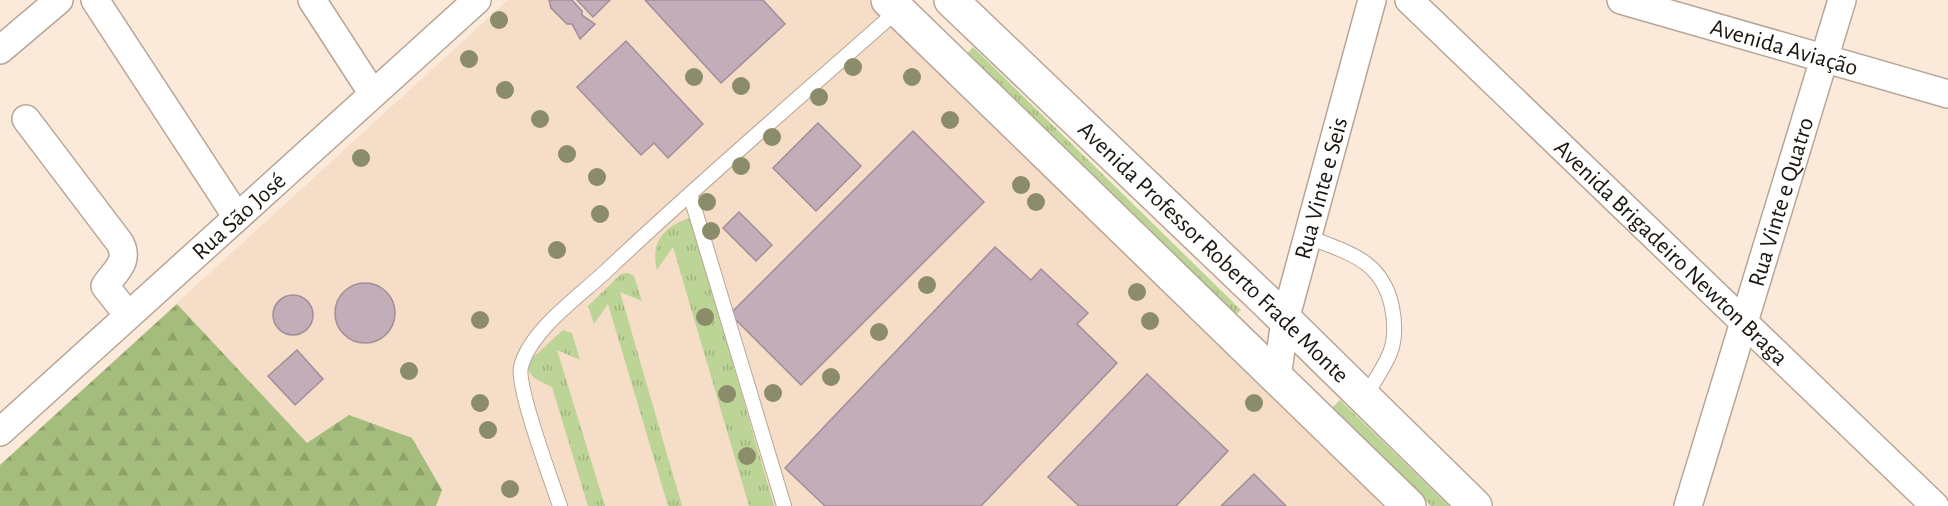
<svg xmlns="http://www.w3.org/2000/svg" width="1948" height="506" viewBox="0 0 1948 506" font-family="'Alegreya Sans',sans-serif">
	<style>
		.built { fill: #f5ddc8 }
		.grass { fill: url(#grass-tufts) }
		.forest { fill: url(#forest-firs) }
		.building { fill: #c2adb9; stroke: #a28e99; stroke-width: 1.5 }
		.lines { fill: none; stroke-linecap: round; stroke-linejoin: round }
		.lane-casing { stroke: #b7a697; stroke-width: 16 }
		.street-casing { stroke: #b7a697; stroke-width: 30 }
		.secondary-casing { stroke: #b7a697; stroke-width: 36 }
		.lane { stroke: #fff; stroke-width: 14 }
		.street { stroke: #fff; stroke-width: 27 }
		.secondary { stroke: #fff; stroke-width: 33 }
		.tree { fill: #8b8c6a }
		.labels { text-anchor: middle; stroke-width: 5; stroke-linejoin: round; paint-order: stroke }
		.street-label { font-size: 24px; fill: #1c1610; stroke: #fdf9f6 }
	</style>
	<defs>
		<pattern id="grass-tufts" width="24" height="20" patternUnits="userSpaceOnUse" patternTransform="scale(1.5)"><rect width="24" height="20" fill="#bcd496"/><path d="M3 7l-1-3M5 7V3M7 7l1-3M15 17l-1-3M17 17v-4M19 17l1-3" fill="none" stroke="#a1b580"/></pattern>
		<pattern id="forest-firs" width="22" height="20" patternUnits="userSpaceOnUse" patternTransform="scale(1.5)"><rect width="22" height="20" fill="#a4bd7c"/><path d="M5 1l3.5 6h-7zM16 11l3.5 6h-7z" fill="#8da26a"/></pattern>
	</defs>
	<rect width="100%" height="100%" fill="#fbe9d9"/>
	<path class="built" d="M508,0H868L1383,506H0V465Z"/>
	<path class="grass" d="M973,47L1241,310L1232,318L965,56Z
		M691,218L774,506H749L673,247L657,270C650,243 664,225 691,218Z
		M628,273L634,276L642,301L620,292L682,506H668L608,304L594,324L588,306L621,274Z
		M563,330L572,333L580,360L557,350L605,506H588L552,387C540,381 528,378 527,363Z
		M1340,400L1449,506H1431L1332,408Z"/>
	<path class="forest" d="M177,304L307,443L349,415L412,438L442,490L436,506H0V465Z"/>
	<path class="building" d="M549,0H572L582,11V15L595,24L580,39L572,24H567L551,8Z
		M577,0H610L593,17Z
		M645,0H763L785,24L721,83Z
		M626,41L703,124L668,158L654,143L641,155L577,87Z
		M818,123L861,166L816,211L773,168Z
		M913,131L984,202L801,385L730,314Z
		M739,212L772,245L756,261L723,228Z
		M995,247L1031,280L1041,269L1088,313L1077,324L1117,363L981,506H825L785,468Z
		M335 313a30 30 0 1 1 60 0a30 30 0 1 1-60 0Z
		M273 315a20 20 0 1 1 40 0a20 20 0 1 1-40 0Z
		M297,350L323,379L295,405L268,376Z
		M1147,374L1228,451L1176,506H1079L1048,477Z
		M1254,474L1286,506H1221Z"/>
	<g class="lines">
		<g class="lane-casing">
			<path id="lane" d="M690,194L784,506
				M1308,237C1349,253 1382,260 1392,307C1395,323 1396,338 1390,353C1384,368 1373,383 1365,397
				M560,506C552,482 516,386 521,367C530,331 577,298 604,273C699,183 800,97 898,10"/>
		</g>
		<g class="street-casing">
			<g id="street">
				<path d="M95,0L237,217"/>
				<path d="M312,0L373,94"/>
				<path id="s1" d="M1409,0L1935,506"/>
				<path id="s2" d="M1621,0L1948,94"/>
				<path d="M0,50L59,0"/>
				<path d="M26,119L120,243C130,262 115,271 105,286L128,315"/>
				<path id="s3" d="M1277,378L1285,320L1372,0"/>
				<path id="s4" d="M0,432L477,0"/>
				<path id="s5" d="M1688,506L1842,0"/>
			</g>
		</g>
		<g class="secondary-casing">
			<g id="secondary">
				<path d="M888,0L1409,506"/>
				<path id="s6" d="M951,0L1268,303L1475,506"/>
			</g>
		</g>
		<use href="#lane" class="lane"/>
		<use href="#street" class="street"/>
		<use href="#secondary" class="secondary"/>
	</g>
	<g class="tree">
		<circle cx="499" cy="20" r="9"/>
		<circle cx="469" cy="59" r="9"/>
		<circle cx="853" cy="67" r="9"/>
		<circle cx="694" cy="77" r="9"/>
		<circle cx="912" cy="77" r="9"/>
		<circle cx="741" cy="86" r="9"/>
		<circle cx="505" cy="90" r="9"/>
		<circle cx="819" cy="97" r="9"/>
		<circle cx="540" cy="119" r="9"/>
		<circle cx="950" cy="120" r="9"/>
		<circle cx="772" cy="137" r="9"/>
		<circle cx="567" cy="154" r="9"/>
		<circle cx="361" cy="158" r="9"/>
		<circle cx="741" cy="166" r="9"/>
		<circle cx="597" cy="177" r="9"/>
		<circle cx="1021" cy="185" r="9"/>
		<circle cx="707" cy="202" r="9"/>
		<circle cx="1036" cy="202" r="9"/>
		<circle cx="600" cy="214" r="9"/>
		<circle cx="711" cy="231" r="9"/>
		<circle cx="557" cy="250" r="9"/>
		<circle cx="927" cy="285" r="9"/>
		<circle cx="1137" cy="292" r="9"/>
		<circle cx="705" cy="317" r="9"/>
		<circle cx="480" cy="320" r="9"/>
		<circle cx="1150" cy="321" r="9"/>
		<circle cx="879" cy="332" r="9"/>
		<circle cx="409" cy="371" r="9"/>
		<circle cx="831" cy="377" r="9"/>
		<circle cx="773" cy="393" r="9"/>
		<circle cx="727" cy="394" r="9"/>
		<circle cx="480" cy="403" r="9"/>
		<circle cx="1254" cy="403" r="9"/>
		<circle cx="488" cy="430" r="9"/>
		<circle cx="747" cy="456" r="9"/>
		<circle cx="510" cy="489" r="9"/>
	</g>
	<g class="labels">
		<g class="street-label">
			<text dy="8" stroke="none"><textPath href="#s2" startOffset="170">Avenida Aviação</textPath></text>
			<text dy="8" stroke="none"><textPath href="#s3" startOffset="195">Rua Vinte e Seis</textPath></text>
			<text dy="8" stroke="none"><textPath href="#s5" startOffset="318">Rua Vinte e Quatro</textPath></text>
			<text dy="8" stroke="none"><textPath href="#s4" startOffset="322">Rua São José</textPath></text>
			<text dy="8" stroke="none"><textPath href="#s6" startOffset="364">Avenida Professor Roberto Frade Monte</textPath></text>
			<text dy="8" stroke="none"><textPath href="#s1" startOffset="364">Avenida Brigadeiro Newton Braga</textPath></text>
		</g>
	</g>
</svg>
